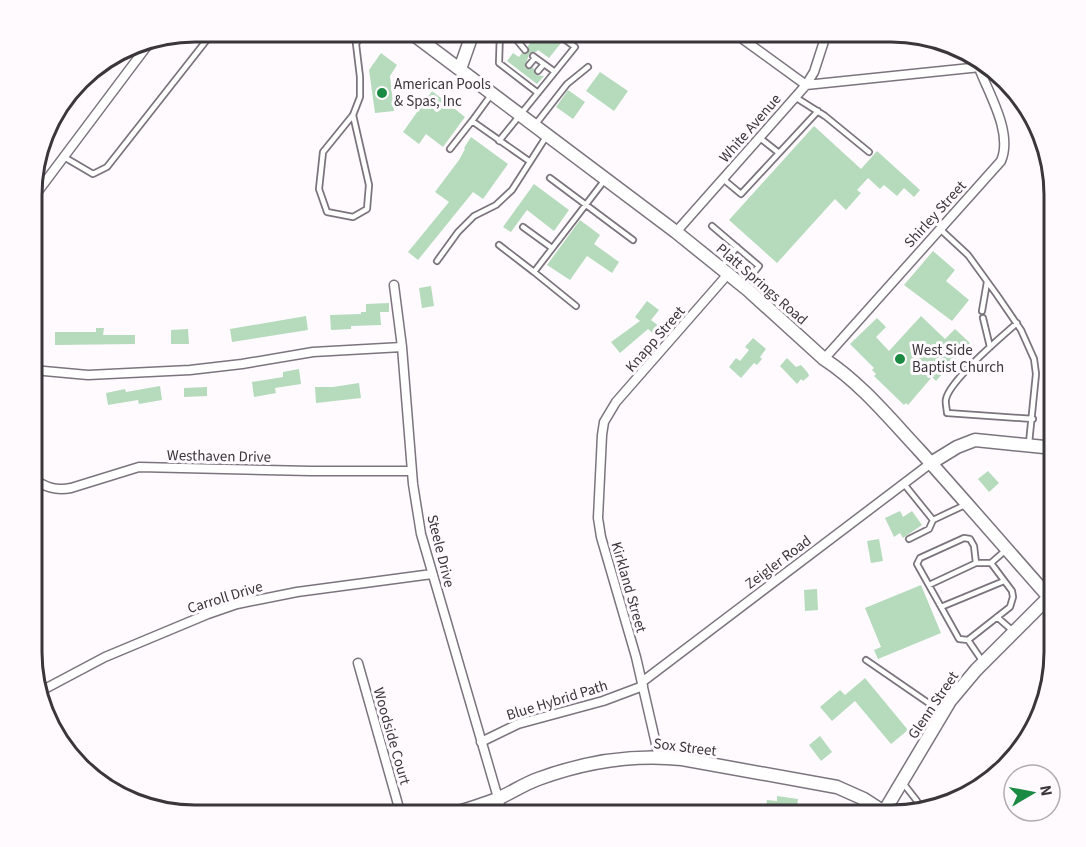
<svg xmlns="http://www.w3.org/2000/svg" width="1086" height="847" viewBox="0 0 1086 847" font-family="'Source Sans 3',sans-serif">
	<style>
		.building { fill: #b6dabc }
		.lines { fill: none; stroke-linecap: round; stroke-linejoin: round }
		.lane-casing { stroke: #7c747d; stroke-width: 8 }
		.street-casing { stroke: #7c747d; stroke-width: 11 }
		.secondary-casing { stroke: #7c747d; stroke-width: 15 }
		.lane { stroke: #fff; stroke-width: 4.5 }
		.street { stroke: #fff; stroke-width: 8 }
		.secondary { stroke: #fff; stroke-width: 12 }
		.poi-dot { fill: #1b8a42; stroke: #fefafe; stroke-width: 2 }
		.labels { text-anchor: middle; stroke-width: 6; stroke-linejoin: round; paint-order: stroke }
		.poi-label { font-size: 15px; fill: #3a363a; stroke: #fefafe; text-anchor: start }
		.street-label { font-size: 15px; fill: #3a363a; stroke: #fefafe }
		.rim { fill: none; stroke: #3a363a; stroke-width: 3 }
	</style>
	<rect width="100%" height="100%" fill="#fefafe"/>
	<path class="building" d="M539,32H546L561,43L549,58L538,50L536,52H532L529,54L525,67L529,69L533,67L536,75L544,76L537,84L507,61L513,53L519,57L522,53H528V46Z
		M381,53L397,65L390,76L394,111L375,113L369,70Z
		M600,72L628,91L614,111L586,91Z
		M568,90L585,102L573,119L556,107Z
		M432,91L465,117L443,147L426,134L419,144L403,132Z
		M69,94L75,98L47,138L45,137L53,113Z
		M814,126L861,169L877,151L920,190L914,197L904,188L897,196L884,185L880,189L868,178L857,190L861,193L846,210L835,199L777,263L729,220Z
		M471,137L508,164L483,199L473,192L418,260L408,252L449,202L435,192L459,160L465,149L464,148Z
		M534,184L569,210L554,231L527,210L511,232L503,227Z
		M580,220L600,235L594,244L619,262L612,273L587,256L570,280L547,265Z
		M933,251L955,270L946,281L969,300L952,321L904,285Z
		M431,286L434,306L422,308L419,288Z
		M647,301L659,310L651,320L664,330L658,338L648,329L620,353L611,342L640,321L635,317Z
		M389,303V312H380L381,325L351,326V329L331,330L330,315L361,314V312H366V304Z
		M306,316L308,330L232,342L230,329Z
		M921,316L945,339L955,329L970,343L936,381L932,377L908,405L906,403L904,405L874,376L876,374L872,370L874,368L850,344L877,318L886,327L876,337L889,351Z
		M96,328H104L103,335H135V344L55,345V332H96Z
		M188,329L189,344H171V330Z
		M753,338L766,349L760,357L762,359L757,365L754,363L741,378L729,367L736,358L740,361L749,350L745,347Z
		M787,358L796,367L801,365L808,373L809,376L803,381L801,379L797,384L780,366Z
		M299,369L301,384L275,388L276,393L254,397L252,382L283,377V372Z
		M359,383L361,398L316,403L315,387H333Z
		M160,386L162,400L139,404L138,400L108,405L106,393L125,389L126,392Z
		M207,387V396L184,397V388Z
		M988,471L999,483L989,492L978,479Z
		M900,511L903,517L912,511L922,525L903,538L900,533L894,537L885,518Z
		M879,539L883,561L871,563L867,541Z
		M921,585L941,633L878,659L874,650L881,647L865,608Z
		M817,589L818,610L805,611L804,590Z
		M865,678L908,730L891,744L855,701L832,721L820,707L840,690L845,695Z
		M820,736L832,752L821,761L809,745Z
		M777,796L798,799L796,815H772L773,808L766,807L767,800L777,801Z"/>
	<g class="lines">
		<g class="lane-casing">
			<path id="lane" d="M500,32L499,63L538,93
				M510,32L525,50
				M533,56L555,72
				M529,65L535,58
				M538,71L544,64
				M491,95L472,121L529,161
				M795,97L825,116L869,152
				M353,115L369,185L367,209L353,217L327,212L319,189L323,152L353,115L360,97V77L356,44L363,32
				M535,125L567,84L588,67
				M760,138L779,153
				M499,141L575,47L555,32
				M450,149L472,121
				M64,157L93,174L107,167L213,32
				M550,178L633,240
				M723,179L741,194L818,111
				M712,226L759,266L743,286
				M523,227L552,248
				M940,229L968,255L997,295L1021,330L1034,359L1036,374L1029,443
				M499,245L534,272
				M437,261L458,232L474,216L496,205L512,190L546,137
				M722,266L737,247
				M576,306L534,272L604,181
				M982,311L987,282
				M983,318L990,347
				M1017,323C1001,337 950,380 946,399C945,403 947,409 947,413L1033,419
				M904,484L933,520
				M909,539L929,529L933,520L967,504
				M976,563L974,546L970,539L964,538L920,558L917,564L959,639L968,640L1010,607L1013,597L1012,591L991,563
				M929,585L976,563H991L1007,549
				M941,607L1004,581
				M997,617L1013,631
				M968,640L983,662
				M866,660L943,713
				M903,783L917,801L920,810"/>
		</g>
		<g class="street-casing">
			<path id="street" d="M733,32L806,85L990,66
				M33,198L153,38
				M676,232L806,85L814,72L827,32
				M394,285L402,347L413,484L421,534L503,815
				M824,359L1001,161C1013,133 989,94 979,68
				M33,370L88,375L190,370L242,364L313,352L402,347
				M32,478C45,487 55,491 71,488L139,467L311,471H412
				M358,663L401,815
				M642,682L931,463
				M39,692L105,657L208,614L237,604L297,592L432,574
				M481,742L518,724L603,701L643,686
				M659,757L636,657L601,537L598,518L602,435L604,422L616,402L728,274"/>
		</g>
		<g class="secondary-casing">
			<path id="secondary" d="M410,32L676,232L748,290L824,359C861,383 890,419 920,451C965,501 1009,552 1054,603
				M460,69L473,32
				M931,463L957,447L975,440L1054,448
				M449,815C465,810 481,805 497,799C511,793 524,784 538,779C584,762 634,754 682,759L837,787L864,799L884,812
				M882,815L950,701L976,670L1049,597"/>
		</g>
		<use href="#lane" class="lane"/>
		<use href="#street" class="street"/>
		<use href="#secondary" class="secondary"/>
	</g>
	<g class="poi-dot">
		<circle cx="382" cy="93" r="6"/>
		<circle cx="900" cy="359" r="6"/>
	</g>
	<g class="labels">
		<g class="poi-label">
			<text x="394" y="89">American Pools<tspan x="394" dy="17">&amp; Spas, Inc</tspan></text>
			<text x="912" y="355">West Side<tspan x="912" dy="17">Baptist Church</tspan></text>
		</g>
		<g class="street-label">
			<text transform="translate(750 128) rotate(-49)" y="5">White Avenue</text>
			<text transform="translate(935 214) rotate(-48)" y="5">Shirley Street</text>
			<text transform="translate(762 284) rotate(41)" y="5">Platt Springs Road</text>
			<text transform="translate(655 339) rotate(-49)" y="5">Knapp Street</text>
			<text transform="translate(219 456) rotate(1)" y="5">Westhaven Drive</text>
			<text transform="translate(441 551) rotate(76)" y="5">Steele Drive</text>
			<text transform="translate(778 562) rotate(-37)" y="5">Zeigler Road</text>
			<text transform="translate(629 587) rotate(74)" y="5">Kirkland Street</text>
			<text transform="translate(225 597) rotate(-17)" y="5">Carroll Drive</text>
			<text transform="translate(557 700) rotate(-17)" y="5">Blue Hybrid Path</text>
			<text transform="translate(933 705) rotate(-56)" y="5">Glenn Street</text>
			<text transform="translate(392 736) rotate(74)" y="5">Woodside Court</text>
			<text transform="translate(685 747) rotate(7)" y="5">Sox Street</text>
		</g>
	</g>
	<path d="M0 0H1086V847H0ZM195 42H891A153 153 0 0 1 1044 195V652A153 153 0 0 1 891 805H195A153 153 0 0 1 42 652V195A153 153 0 0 1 195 42Z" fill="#fefafe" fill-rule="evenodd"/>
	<path class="rim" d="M195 42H891A153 153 0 0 1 1044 195V652A153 153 0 0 1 891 805H195A153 153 0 0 1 42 652V195A153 153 0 0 1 195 42Z"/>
	<g transform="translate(1032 793) rotate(80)"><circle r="28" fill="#fefafe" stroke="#b0acb0" stroke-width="1.5"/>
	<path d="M0-4.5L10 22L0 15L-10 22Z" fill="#1b8a42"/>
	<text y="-9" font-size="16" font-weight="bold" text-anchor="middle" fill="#3a363a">N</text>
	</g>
</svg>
